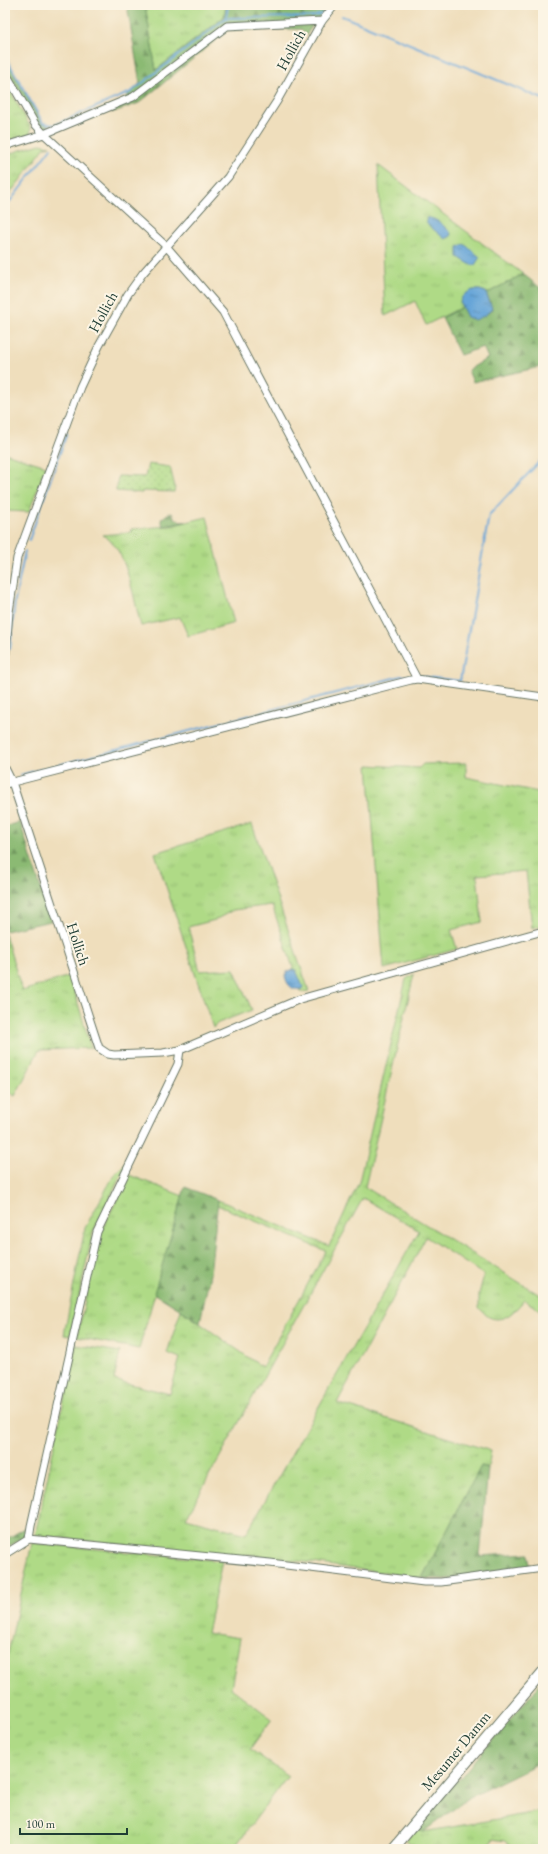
<svg xmlns="http://www.w3.org/2000/svg" width="548" height="1854" viewBox="0 0 548 1854" font-family="'EB Garamond',serif">
	<style>
		.grass { fill: url(#grass-tufts); stroke: #678c5d; fill-rule: evenodd }
		.forest { fill: url(#forest-firs); stroke: #557c54 }
		.garden { fill: url(#garden-dots); stroke: #678c5d }
		.water { fill: url(#water-ripples); stroke: #427186 }
		.lines { fill: none; stroke-linecap: round; stroke-linejoin: round }
		.stream { stroke: #66a5d8; stroke-width: 2 }
		.street-casing { stroke: #687564; stroke-width: 9 }
		.secondary-casing { stroke: #687564; stroke-width: 12 }
		.street { stroke: #fff; stroke-width: 7 }
		.secondary { stroke: #fff; stroke-width: 10 }
		.labels { text-anchor: middle; stroke-width: 4; stroke-linejoin: round; paint-order: stroke }
		.street-label { font-size: 15px; fill: #1f3d34; stroke: #fcf5e5 }
	</style>
	<defs>
		<pattern id="grass-tufts" width="24" height="20" patternUnits="userSpaceOnUse"><rect width="24" height="20" fill="#afda86"/><path d="M3 7l-1-3M5 7V3M7 7l1-3M15 17l-1-3M17 17v-4M19 17l1-3" fill="none" stroke="#96bc74"/></pattern>
		<pattern id="forest-firs" width="22" height="20" patternUnits="userSpaceOnUse"><rect width="22" height="20" fill="#8bba73"/><path d="M5 1l3.5 6h-7zM16 11l3.5 6h-7z" fill="#71985f"/></pattern>
		<pattern id="garden-dots" width="8" height="8" patternUnits="userSpaceOnUse"><rect width="8" height="8" fill="#afda86"/><path d="M2 2h.1M6 6h.1" fill="none" stroke="#96bc74" stroke-width="1.8" stroke-linecap="round"/></pattern>
		<pattern id="water-ripples" width="26" height="14" patternUnits="userSpaceOnUse"><rect width="26" height="14" fill="#66a5d8"/><path d="M2 4q2-2 4 0t4 0M15 11q2-2 4 0t4 0" fill="none" stroke="#5388b0"/></pattern>
	</defs>
	<rect width="100%" height="100%" fill="#fcf5e5"/>
	<filter id="ink" filterUnits="userSpaceOnUse"><feTurbulence type="fractalNoise" baseFrequency=".025" numOctaves="2"/><feDisplacementMap in="SourceGraphic" scale="8" xChannelSelector="R" yChannelSelector="G"/><feConvolveMatrix kernelMatrix="1 2 1 2 8 2 1 2 1" color-interpolation-filters="sRGB"/></filter>
	<filter id="wash" filterUnits="userSpaceOnUse"><feTurbulence type="fractalNoise" baseFrequency=".012" numOctaves="4" result="noise"/><feDisplacementMap in="SourceGraphic" scale="16" xChannelSelector="R" yChannelSelector="G"/><feGaussianBlur stdDeviation="0.9" result="paint"/><feColorMatrix in="noise" values="0 0 0 0 0 0 0 0 0 0 0 0 0 0 0 0 0 1.4 0 .05"/><feComposite in="paint" operator="in"/></filter>
	<g filter="url(#wash)">
		<rect width="100%" height="100%" fill="#efdebc"/>
		<path class="grass" d="M145,5H226L224,17L156,70Z
			M5,82L31,128L30,134L5,142Z
			M40,144L50,146L45,147L5,200V155Z
			M378,165L523,274L486,294V292L480,290H473L460,303L462,307L426,325L415,301L385,316Z
			M5,453L46,466L29,512L5,511Z
			M207,517L234,623L188,636L180,617L141,626C134,602 127,545 102,535L132,532L131,529L170,526Z
			M466,763V777L543,793V925L532,928L526,871L477,875L482,922L451,930L457,949L384,969L368,765L419,768L423,764Z
			M252,824L309,991L301,992L272,905L233,910L215,920L188,927L200,971L234,969L252,1010L218,1023L213,1028L155,853Z
			M5,934L22,991L70,976L91,1048L39,1050L15,1096L5,1090Z
			M414,974L365,1187L543,1297V1312L524,1300C516,1310 504,1324 489,1317C485,1315 482,1310 479,1308V1294L484,1275L426,1237L337,1403L491,1451L488,1468L481,1466L422,1578L247,1554L243,1558L35,1535L76,1345L120,1352L114,1380L170,1394L180,1358L167,1353L181,1310L262,1367L326,1251L217,1205L218,1200L329,1246L359,1182L406,979ZM363,1198L419,1231L246,1534L186,1518Z
			M128,1161L93,1232L70,1336L64,1335L85,1228L115,1173Z
			M129,1175L183,1196L139,1349L77,1337L100,1234Z
			M32,1543L222,1561L207,1633L240,1638L231,1688L272,1719L250,1749L288,1776L233,1849H5V1667Z
			M543,1811V1849H512L505,1841L493,1839L487,1849H418L406,1840L417,1828L423,1832Z"/>
		<path class="forest" d="M127,5H145L156,70L224,17L227,5L327,6L306,35L301,29L228,30L139,103L111,113L140,83Z
			M5,58L42,124H46L51,129L42,128L36,122L5,67Z
			M523,274L543,290V362L540,367L473,382L468,370L488,358L483,347L460,355L442,318L462,307L468,317L484,316L492,310L490,301L486,294Z
			M169,513H172L175,519L186,522L163,526L161,519Z
			M20,822L51,921L5,931V827Z
			M185,1187L218,1200L210,1274L200,1322L154,1293Z
			M481,1466L488,1468L480,1556L528,1553L530,1566L445,1579L422,1578Z
			M25,1528L24,1537L5,1549V1540Z
			M543,1681V1761L470,1797L423,1832L417,1828Z"/>
		<path class="garden" d="M148,464L170,467L175,487L174,492L142,491V493L116,491L118,476L145,477Z"/>
		<path class="water" d="M426,218C435,216 445,227 451,233L450,237L445,239L427,224Z
			M464,244L480,257L475,265H471L458,257V247Z
			M473,290H480L486,292C487,299 491,303 492,309L484,316L475,320L467,317L460,303C461,295 466,293 473,290Z
			M293,969L296,970L303,987L302,989C292,991 287,985 285,976L287,972Z"/>
		<g class="lines">
			<path class="stream" d="M342,16L543,99
				M226,18L228,5
				M5,56L43,123L54,125L131,92L226,18L312,17L322,14
				M5,208L51,148
				M29,540L67,433
				M10,649L15,600L25,551
				M418,676L460,681L489,515L543,458
				M20,775L401,676H414"/>
		</g>
	</g>
	<g filter="url(#ink)">
		<g class="lines">
			<g class="street-casing">
				<path id="street" d="M5,72L35,124L44,134L166,246L223,312L417,679
					M5,146L44,134L133,97L227,26L322,21
					M5,663L9,612L17,558L80,387L99,346L128,294L143,273L228,177L277,101L322,21L335,5
					M5,768L12,782L99,1048L108,1054L114,1055L163,1053L180,1050
					M5,784L411,680L417,679L543,697
					M29,1539L270,1563L424,1582H441L543,1568
					M5,1554L29,1539L31,1526L97,1232L178,1064L180,1050L300,999L543,931"/>
			</g>
			<g class="secondary-casing">
				<path id="secondary" d="M393,1849L543,1672"/>
			</g>
			<use href="#street" class="street"/>
			<use href="#secondary" class="secondary"/>
		</g>
	</g>
	<g class="labels">
		<g class="street-label">
			<text transform="translate(291 50) rotate(-61)" y="5">Hollich</text>
			<text transform="translate(103 312) rotate(-61)" y="5">Hollich</text>
			<text transform="translate(78 944) rotate(72)" y="5">Hollich</text>
			<text transform="translate(456 1751) rotate(-50)" y="5">Mesumer Damm</text>
		</g>
	</g>
	<rect width="548" height="1854" fill="none" stroke="#fcf5e5" stroke-width="20"/>
	<path d="M20 1828v6h107v-6" fill="none" stroke="#1f3d34" stroke-width="2"/>
	<text x="26" y="1828" font-size="12" fill="#1f3d34" stroke="#fcf5e5" stroke-width="3" paint-order="stroke">100 m</text>
</svg>
